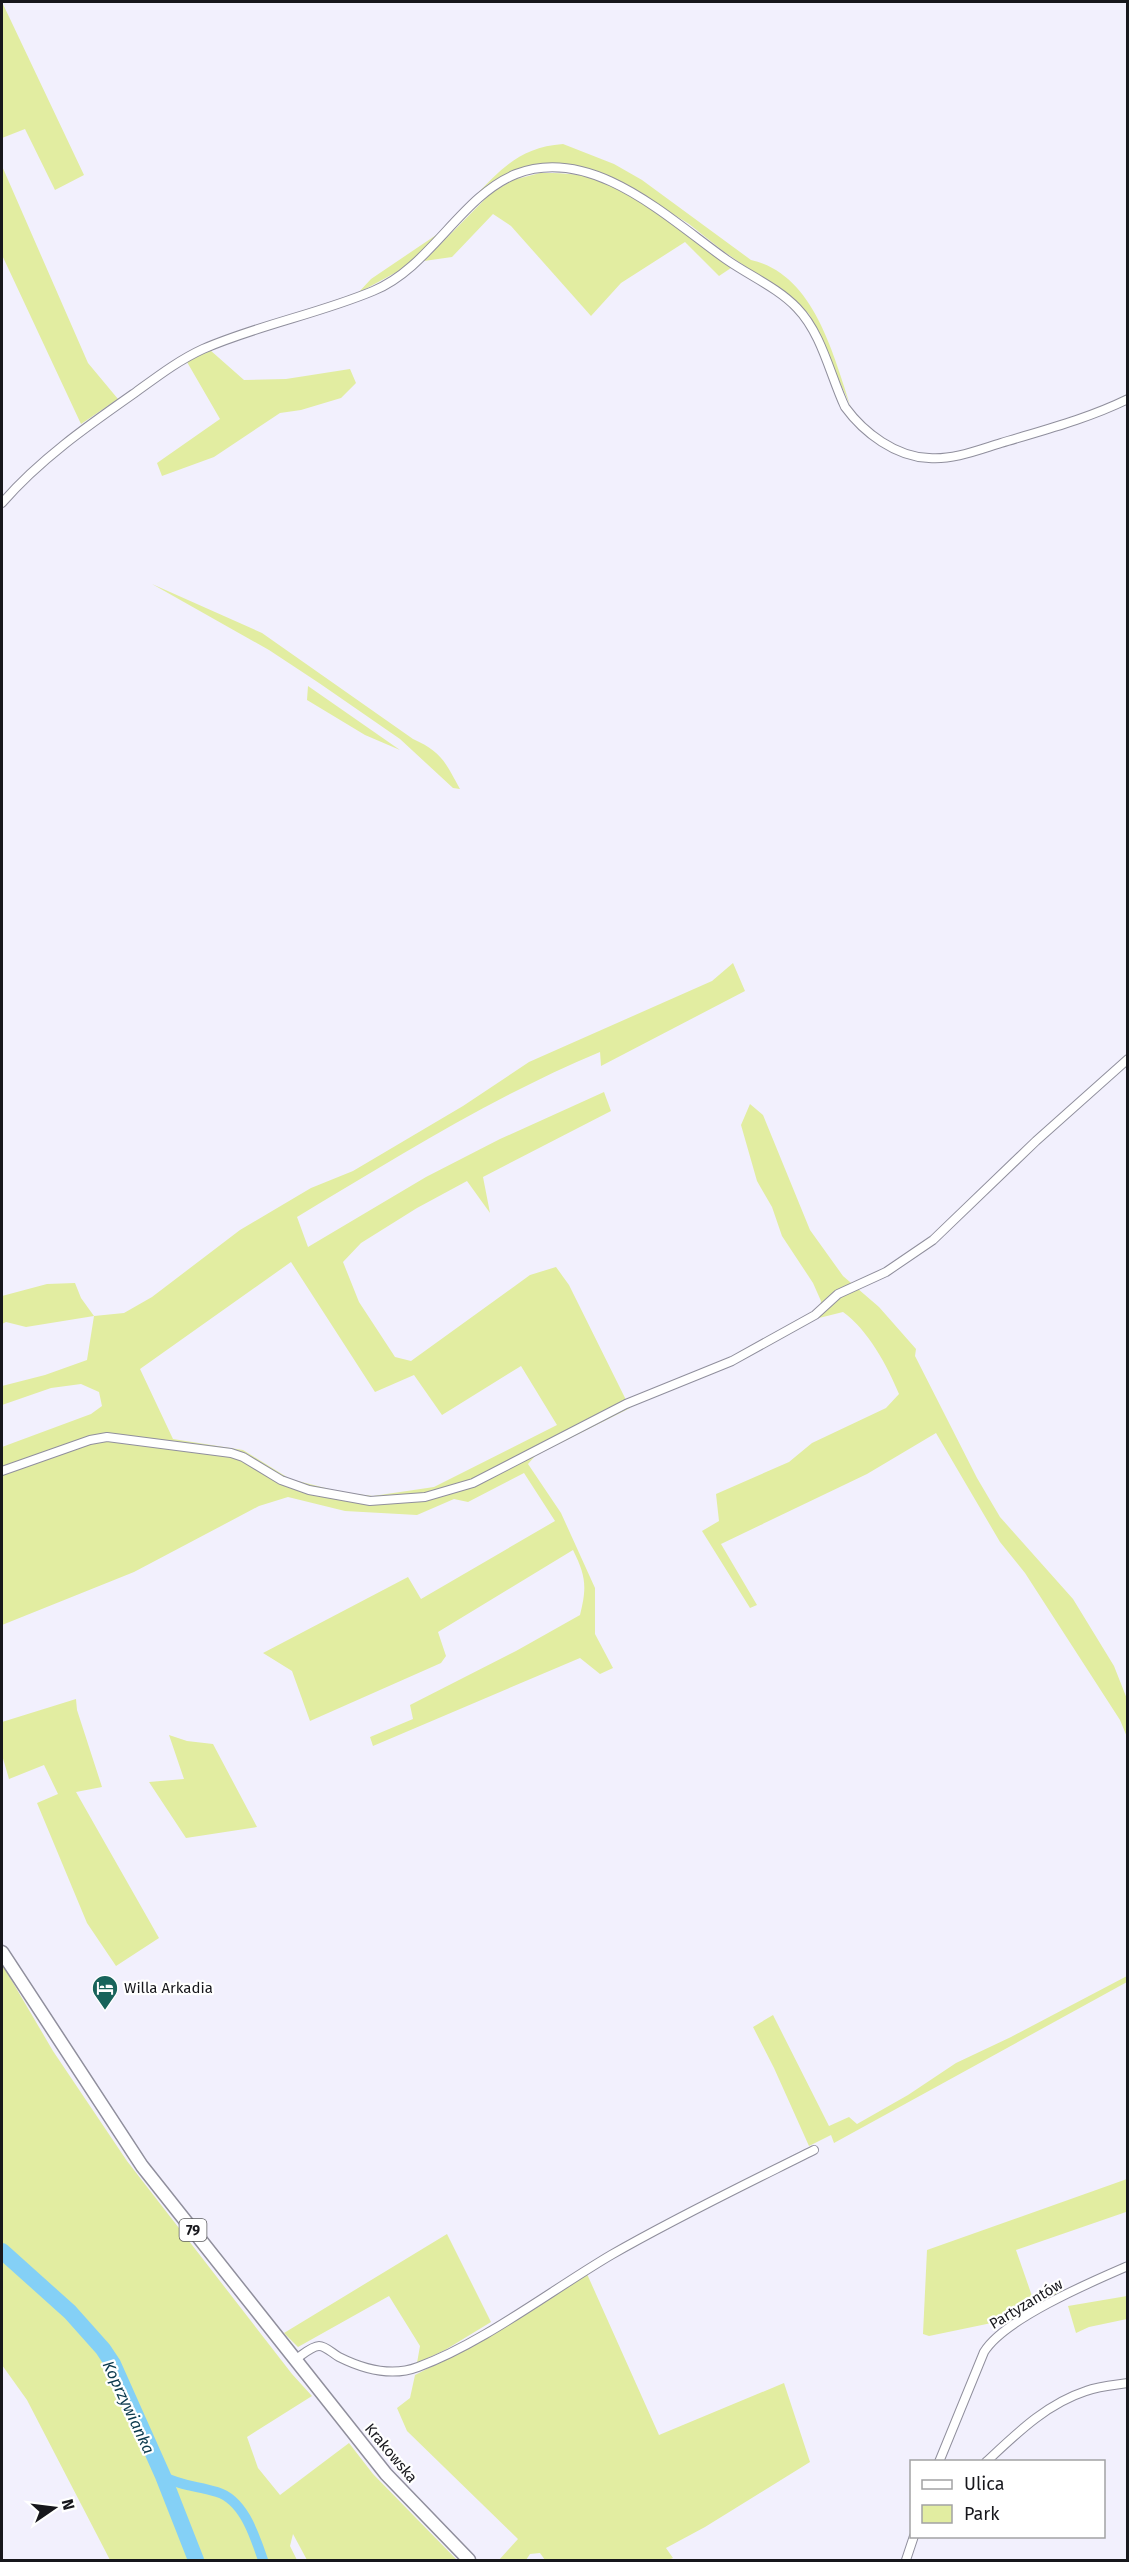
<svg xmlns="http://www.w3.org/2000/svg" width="1129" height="2562" viewBox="0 0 1129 2562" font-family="'Fira Sans',sans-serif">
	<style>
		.green { fill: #e2eda1; fill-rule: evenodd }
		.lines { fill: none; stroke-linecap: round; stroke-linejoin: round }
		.canal { stroke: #84d0f6; stroke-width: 10 }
		.river { stroke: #84d0f6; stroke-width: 16 }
		.minor-casing { stroke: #908f9d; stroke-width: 10 }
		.primary-casing { stroke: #908f9d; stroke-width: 15 }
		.minor { stroke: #fff; stroke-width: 8 }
		.primary { stroke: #fff; stroke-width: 12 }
		.labels { text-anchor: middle; stroke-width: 4.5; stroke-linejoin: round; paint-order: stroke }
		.shield { fill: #fff; stroke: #5d5d60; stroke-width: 1.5 }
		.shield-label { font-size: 14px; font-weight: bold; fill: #17171c }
		.poi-label { font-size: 15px; fill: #17171c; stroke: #fff; text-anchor: start }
		.street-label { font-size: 15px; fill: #17171c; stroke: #fff }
		.water-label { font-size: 16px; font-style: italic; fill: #0b394c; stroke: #fff }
	</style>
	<rect width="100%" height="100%" fill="#f2f0fd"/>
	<path class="green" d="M2,2L84,175L55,190L25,129L2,138Z
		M563,144L614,164L642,180L751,260C814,274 833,354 851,407L809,314L787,295L723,251L689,224L633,189L605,175L574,166L547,165L530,166L512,173L475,196C502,168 521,147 563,144Z
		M2,166L88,363L118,399L81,424L2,255Z
		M540,173C557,173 575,173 591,178C642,194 690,235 731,268L719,276L685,242L621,283L591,316L511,226L493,214L452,257L424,261L491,193L513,180Z
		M445,229L404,268L358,293L371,279Z
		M210,350L244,380L286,379L350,369L356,383L341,398L301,410L280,413L214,457L162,476L157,463L220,419L187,362Z
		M152,584L262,633L413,739C442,752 445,762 460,789L453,788L400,739L319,683L269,650Z
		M308,686L400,750L365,735L307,700Z
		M733,963L745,991L601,1066L600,1052C494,1096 396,1158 297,1217L308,1247L426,1177L500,1139L604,1092L611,1111L483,1177L490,1213L467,1181L417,1208L361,1243L343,1262L359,1302L395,1357L411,1361L530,1275L556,1267L569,1285L630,1408L535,1456L528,1464L561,1513L595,1588V1634L613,1668L600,1674L580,1658L373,1746L370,1737L413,1719L410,1705L516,1651L580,1615C587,1587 586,1576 573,1550L438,1632L446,1656L441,1663L310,1721L292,1671L263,1653L408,1577L421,1599L555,1521L524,1473L468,1502L454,1499L417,1515L345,1511L288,1497L259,1506L134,1572L2,1625V1447L91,1414L102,1406L99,1392L81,1384L51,1388L2,1405V1386L45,1375L87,1360L94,1316L26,1327L6,1322L2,1324V1296L47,1284L75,1283L81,1298L94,1316L124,1313L152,1297L240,1230L311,1188L353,1171L463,1106L529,1062L712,981ZM291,1262L375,1392L414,1375L442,1415L521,1366L557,1425L434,1487L373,1496L341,1492L290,1479L243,1450L173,1439L140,1369Z
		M750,1104L763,1115L810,1230L843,1276L879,1307L916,1349L915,1356L977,1478L1000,1517L1073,1599L1114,1666L1127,1699V1737L1120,1720L1025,1573L1000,1542L936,1433L867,1474L721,1544L757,1605L750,1608L702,1531L719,1521L716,1494L789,1462L812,1443L886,1408L899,1394C887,1365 868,1330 843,1312L819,1318L821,1301L813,1283L782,1236L772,1207L757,1181L741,1125Z
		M76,1699L77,1710L102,1787L76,1792L159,1938L116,1966L87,1923L37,1803L58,1794L44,1765L9,1779L2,1755V1722Z
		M169,1735L187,1741L213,1744L257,1827L186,1838L149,1782L184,1779Z
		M2,1964L53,2051L127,2161L292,2374L312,2396L247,2437L258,2468L280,2495L349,2443L373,2474L457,2560H307L293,2534L290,2546L297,2560H110L27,2400L2,2365Z
		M1127,1976V1982L834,2143L831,2135L809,2146L774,2068L753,2027L773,2015L829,2126L849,2117L857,2124L908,2095L956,2063L1011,2037Z
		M1127,2179V2215L1126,2212L1016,2250L1032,2296L1060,2285L1063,2293L1021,2317L929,2336L923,2334L927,2250Z
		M447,2234L491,2322L445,2350L417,2363L420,2346L389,2296L298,2347L284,2333Z
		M587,2274L659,2435L784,2383L810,2462L705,2527L666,2548L673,2558L668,2560H545L540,2553L530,2554L526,2560H499L518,2539L407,2431L397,2408L410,2398L415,2375L462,2351Z
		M1127,2296V2319L1089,2327L1076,2333L1068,2306Z"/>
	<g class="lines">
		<path class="canal" d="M163,2476C180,2486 198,2486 217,2492C244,2500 255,2537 263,2560"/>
		<path class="river" d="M2,2251L70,2312L103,2349L113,2364L163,2476L196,2560"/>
		<g class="minor-casing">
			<path id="minor" d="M2,503C40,459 89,425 136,392C158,376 179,360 203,349C258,325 318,314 373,291C430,268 461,196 516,174C593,144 670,220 727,260C750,276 778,288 797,308C822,334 830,375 845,407C864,433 896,457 929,458C953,460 978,450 1001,443C1044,430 1087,419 1128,399
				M2,1471L90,1440L107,1437L231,1453L243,1457L281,1480L309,1490L370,1501L425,1497L473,1483L626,1404L732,1361L815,1315L838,1294L886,1272L933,1240L1036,1141L1128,1059
				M296,2359C302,2355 312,2346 319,2346C326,2346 333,2354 339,2357C363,2369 392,2377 418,2367C483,2343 550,2291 611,2255C677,2217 746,2184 814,2150
				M939,2462L984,2352C1004,2319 1091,2282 1128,2266
				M986,2462C1016,2434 1046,2404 1086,2391C1099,2386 1114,2385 1128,2383
				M906,2560L914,2536"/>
		</g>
		<g class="primary-casing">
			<path id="primary" d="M2,1952L142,2166L386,2474L469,2560"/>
		</g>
		<use href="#minor" class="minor"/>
		<use href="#primary" class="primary"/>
	</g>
	<defs>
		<g id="hotel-pin" transform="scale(1.35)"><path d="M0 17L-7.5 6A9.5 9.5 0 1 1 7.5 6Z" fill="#18635b" stroke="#fff"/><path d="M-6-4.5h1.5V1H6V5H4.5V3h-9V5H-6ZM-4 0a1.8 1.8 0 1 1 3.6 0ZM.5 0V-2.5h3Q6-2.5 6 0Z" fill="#fff"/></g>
	</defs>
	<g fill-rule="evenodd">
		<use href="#hotel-pin" x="105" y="1988"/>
	</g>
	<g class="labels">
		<rect class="shield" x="179.5" y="2219" width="27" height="22" rx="4.5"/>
		<g class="shield-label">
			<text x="193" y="2235">79</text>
		</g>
		<g class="poi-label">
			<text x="124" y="1993">Willa Arkadia</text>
		</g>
		<g class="street-label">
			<text transform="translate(1026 2304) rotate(-31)" y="5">Partyzantów</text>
			<text transform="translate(391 2453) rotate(50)" y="5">Krakowska</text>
		</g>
		<g class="water-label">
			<text transform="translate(129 2407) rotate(65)" y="6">Koprzywianka</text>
		</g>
	</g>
	<rect width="1129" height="2562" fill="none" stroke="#17171c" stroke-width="6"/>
	<rect x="910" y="2460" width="195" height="78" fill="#ffffff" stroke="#a2a2a4" stroke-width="1.5"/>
	<rect x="922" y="2480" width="30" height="9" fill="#ffffff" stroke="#a2a2a4" stroke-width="1.5"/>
	<text x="964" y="2490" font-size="18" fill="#17171c">Ulica</text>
	<rect x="922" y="2505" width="30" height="18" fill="#e2eda1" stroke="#a2a2a4" stroke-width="1.5"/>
	<text x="964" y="2520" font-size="18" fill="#17171c">Park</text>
	<g transform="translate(54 2508) rotate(76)" stroke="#ffffff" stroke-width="4.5" paint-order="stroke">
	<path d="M0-4.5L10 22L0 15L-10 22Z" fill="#17171c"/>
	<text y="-9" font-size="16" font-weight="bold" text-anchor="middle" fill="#17171c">N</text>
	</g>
</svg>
